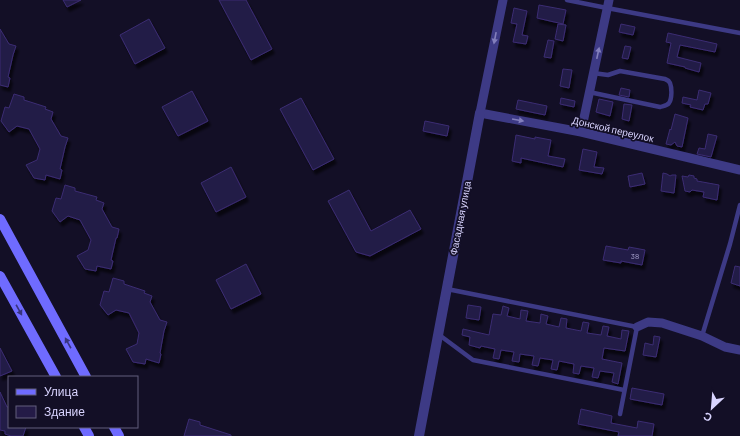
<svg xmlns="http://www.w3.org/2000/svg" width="740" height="436" viewBox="0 0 740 436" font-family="Barlow,sans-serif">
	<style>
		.building { fill: #241b47; stroke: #3b2d73; filter: url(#shadow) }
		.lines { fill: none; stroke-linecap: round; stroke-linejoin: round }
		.service { stroke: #3d3a85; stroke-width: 4.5 }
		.minor { stroke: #3d3a85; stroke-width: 9 }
		.tertiary { stroke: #3d3a85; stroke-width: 10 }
		.secondary { stroke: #6f6bff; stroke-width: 10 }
		.oneway { fill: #837fbc }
		.oneway2 { fill: #38347d }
		.labels { text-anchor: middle; stroke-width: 3.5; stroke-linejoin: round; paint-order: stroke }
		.number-label { font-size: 8px; fill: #aca6d1 }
		.street-label { font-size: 10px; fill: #d9d4ff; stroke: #130f26 }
	</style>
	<defs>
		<filter id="shadow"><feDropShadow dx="2.5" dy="4.5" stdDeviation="1" flood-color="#0009"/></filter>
	</defs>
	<rect width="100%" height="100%" fill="#130f26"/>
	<path class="building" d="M63,0H81L67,7Z
		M219,0H246L272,49L251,60Z
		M539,5L566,10L563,24L537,18Z
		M514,8L527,11L522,35L528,36L526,44L513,42L517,24L511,23Z
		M149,19L165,48L135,64L120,35Z
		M558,24L566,25L563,41L555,39Z
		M621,24L635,27L633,35L619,32Z
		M0,29L9,44L16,46L13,55L8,77L10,78L8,87L0,85Z
		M668,33L717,44L715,52L680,45L677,57L701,63L699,72L685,68V67L667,63L671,43L666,42Z
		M548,40L554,41L551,58L544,57Z
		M625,46L631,47L628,59L622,58Z
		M563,69L572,70L569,88L560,86Z
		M621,88L630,90L629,97L619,95Z
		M699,90L711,93L708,104H705L703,110L690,107L691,105L682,103L683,97L697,100Z
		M192,91L208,121L178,136L162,107Z
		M14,94L24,97V100L46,107L45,109L53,112L51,119L61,136L68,138L65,147L60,169L62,170L60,179L46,175L45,180L34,178L26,165L37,160L40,149L29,129L17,126L9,132L1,121L5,107L9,108Z
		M301,98L334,159L313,170L280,109Z
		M561,98L575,101L574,107L560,104Z
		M599,99L613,102L610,116L596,112Z
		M518,100L547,106L545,115L516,109Z
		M624,104L632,105L629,121L622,119Z
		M675,114L688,118L682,147L677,146L675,142L671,145L666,144L670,129L671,130Z
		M425,121L449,126L447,136L423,131Z
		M708,134L717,136L711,157L697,154L699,148L705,149Z
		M516,135L535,139V137L551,140L548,156L565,159L563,167L521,158V163L512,161Z
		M583,149L597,152L594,167L604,168L602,174L579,170Z
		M231,167L246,197L216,212L201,183Z
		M642,173L645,184L630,187L628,176Z
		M663,173L667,174L670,176L672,175H676L674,193L661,191Z
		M689,175L694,176V178L697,179V181L719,185L717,200L703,197L704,192L692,190L690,192L685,191L682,176L688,177Z
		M65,185L75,188V191L97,197L96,200L104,203L102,209L112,227L119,229L117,238H116L111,260L113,261L111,269L97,266L96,271L85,269L77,256L88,250L91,240L80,220L68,216L60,222L52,211L56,198L61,199Z
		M349,190L371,231L410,210L421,229L370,256L356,252L328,201Z
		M606,246L628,250L629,247L645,250L642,265L621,261V263L603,260Z
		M246,264L261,294L231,309L216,280Z
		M735,266L740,267V286L731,283Z
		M113,278L124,281V284L145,291L144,293L152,296L150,302L160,320L167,322L164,331L160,353L161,354L159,363L146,359L145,364L133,362L126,349L137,344L139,333L129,313L116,310L108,315L100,305L104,291L109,292Z
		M468,305L481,307L479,320L466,318Z
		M503,306L509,308L507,316L520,319L521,310L528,311L526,321L540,323L541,314L548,316L546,324L559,327L561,318L567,319L566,328L581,331L583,322L589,323L587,333L601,335L603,326L609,327L607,336L621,339L622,330L629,331L625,351L604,348L602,359L622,363L618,384L612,382L614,373L600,371L598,378L592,377L594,368L581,366L579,374L573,373L574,364L559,361L557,370L551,369L553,360L540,358L538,366L532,365L534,356L520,354L519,362L512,361L514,352L501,350L499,359L493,358L495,349L481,346L480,348L469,345L470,337L462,335L463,329L489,335L493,314L501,315Z
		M654,336L660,337L656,357L643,355L645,343L653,345Z
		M0,348L12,371L0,376Z
		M632,388L664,394L662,405L630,399Z
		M0,392L7,407H9V427H26L23,436H11L5,434V431L0,430Z
		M581,409L612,416L611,423L637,428L638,421L654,424L652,436H618L619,432L578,424Z
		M189,419L200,422V425L231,435V436H184Z"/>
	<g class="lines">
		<path class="service" d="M567,0L607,8L740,33
			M589,92L660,107C663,106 667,106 669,103C672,99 672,88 670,83C669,81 668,80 665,79L620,71L608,75L593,73
			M447,289L637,327L620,414
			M438,334L473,360L624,390
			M702,336L730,244L740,205"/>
		<path class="minor" d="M503,0L480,113L581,132L740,170
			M581,132L609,0
			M637,327L648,322L662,323L702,336L725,347L740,350"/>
		<path class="tertiary" d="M419,436L480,113"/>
		<path class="secondary" d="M0,219L86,377
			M0,276L56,377
			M84,427L89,436
			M114,427L119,436"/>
	</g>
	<defs><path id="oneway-solid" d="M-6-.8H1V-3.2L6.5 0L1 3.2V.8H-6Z"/></defs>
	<g class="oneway">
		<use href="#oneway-solid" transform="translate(495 38) rotate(101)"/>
		<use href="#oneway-solid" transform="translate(598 53) rotate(-78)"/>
		<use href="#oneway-solid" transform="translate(518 120) rotate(10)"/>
	</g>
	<g class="oneway2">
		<use href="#oneway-solid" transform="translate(19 310) rotate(61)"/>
		<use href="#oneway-solid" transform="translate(68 343) rotate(-119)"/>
	</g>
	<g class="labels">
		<g class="number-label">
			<text x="635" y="259">38</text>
		</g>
		<g class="street-label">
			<text transform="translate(613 129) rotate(13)" y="4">Донской переулок</text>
			<text transform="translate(460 218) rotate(-79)" y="4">Фасадная улица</text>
		</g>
	</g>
	<rect x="8" y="376" width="130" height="52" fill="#130f26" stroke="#625e7d"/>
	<rect x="16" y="389" width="20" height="6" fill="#6f6bff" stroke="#625e7d"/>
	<text x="44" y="396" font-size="12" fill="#d9d4ff">Улица</text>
	<rect x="16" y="406" width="20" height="12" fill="#241b47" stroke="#625e7d"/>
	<text x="44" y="416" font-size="12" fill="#d9d4ff">Здание</text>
	<g transform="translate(712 408) rotate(206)" stroke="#130f26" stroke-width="3" paint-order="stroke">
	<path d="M0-3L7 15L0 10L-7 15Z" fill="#d9d4ff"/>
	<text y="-6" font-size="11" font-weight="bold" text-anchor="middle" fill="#d9d4ff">С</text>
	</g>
</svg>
